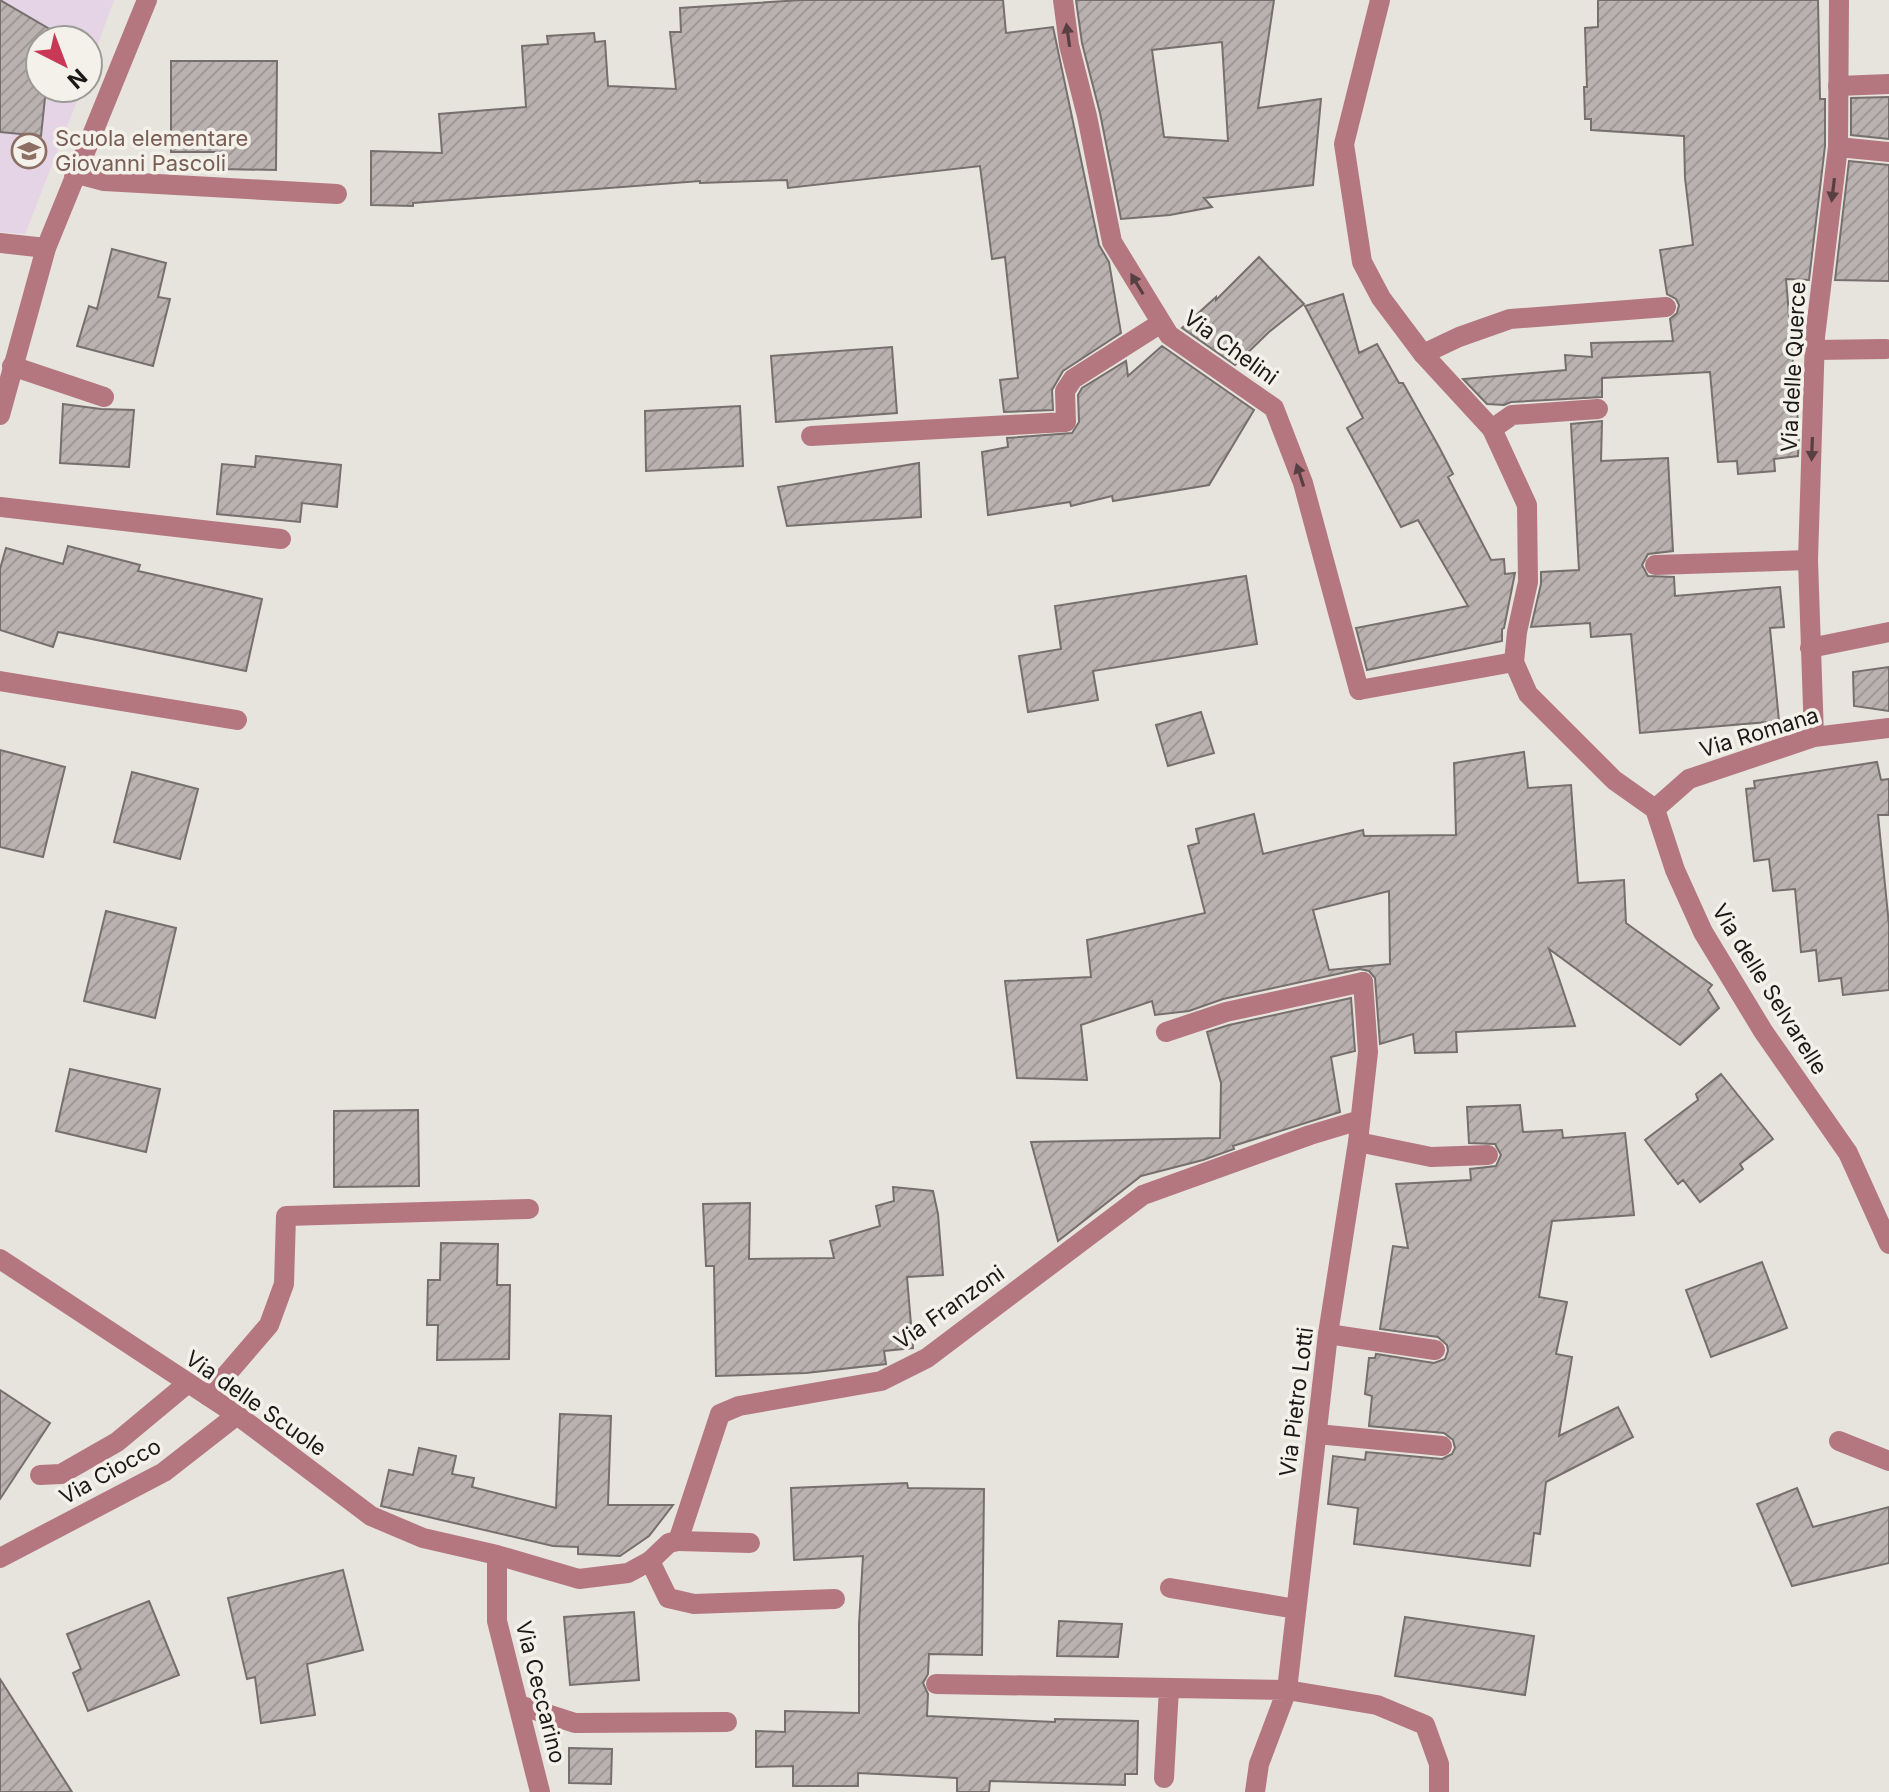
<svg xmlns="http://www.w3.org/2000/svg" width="1889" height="1792" viewBox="0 0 1889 1792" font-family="Inter,sans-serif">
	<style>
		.education { fill: #e4d4e6 }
		.building { fill: url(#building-hatch); stroke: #766f6d; stroke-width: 2; fill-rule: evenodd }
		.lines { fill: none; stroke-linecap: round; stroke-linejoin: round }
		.service { stroke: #b4777f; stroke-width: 20 }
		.minor { stroke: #b4777f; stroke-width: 20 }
		.oneway { fill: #583f41 }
		.labels { text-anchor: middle; stroke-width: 7; stroke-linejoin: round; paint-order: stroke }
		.education-label { font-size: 22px; fill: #785e54; stroke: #f3f1ea; text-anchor: start }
		.street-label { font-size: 22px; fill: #1a1917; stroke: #f3f1ea }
	</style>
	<defs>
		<pattern id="building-hatch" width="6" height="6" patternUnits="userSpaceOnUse" patternTransform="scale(2)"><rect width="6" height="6" fill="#b9b2b0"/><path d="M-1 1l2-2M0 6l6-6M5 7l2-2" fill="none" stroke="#9e9897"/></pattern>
	</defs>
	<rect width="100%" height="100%" fill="#e6e4dd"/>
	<path class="education" d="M0,0H114L88,71V40H40V88H82L25,234L0,232Z"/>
	<path class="building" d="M0,0L53,31L52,40H40V88H46L41,136L0,132Z
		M801,0H1003L1006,33L1053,27L1099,245L1109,262L1121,333L1063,371L1052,390L1053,410L1004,412L1000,380L1018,378L1005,257L992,259L980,166L788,188L787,180L700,183V181L413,203V206L371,205V151L442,153L439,114L526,107L522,46L548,44L547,36L594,33L595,42L605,41L608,86L676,89L670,32H681L680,8Z
		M1076,0H1274L1258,108L1321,99L1313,185L1204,198L1212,207L1170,215L1121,219L1100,113L1082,43ZM1222,42L1228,141L1164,137L1152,50Z
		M1598,0H1818L1820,99H1825V146L1809,280L1786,279L1799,435L1798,456L1774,459L1775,471L1738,474L1737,461L1718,462L1710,372L1602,378V397L1511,402L1504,405L1487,404L1463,379L1566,370L1565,355L1592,357L1591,343L1673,341L1670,319L1677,313L1679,305L1676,299L1667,294L1660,250L1693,245L1685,178L1684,136L1591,130V119H1585L1584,87H1587L1585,28L1598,27Z
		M171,61H277L276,170L220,169V152H171Z
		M1889,97V139L1851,135V98Z
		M1849,161L1889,165V281L1835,280Z
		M112,249L166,263L158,297L170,299L153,366L77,346L89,306L97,309Z
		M1259,257L1304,304L1269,332L1235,365L1182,328L1216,297V300Z
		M1343,294L1359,353L1377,344L1399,383H1403L1439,447L1453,474L1448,477L1491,560L1504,559L1505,574L1515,573L1504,628L1502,629V641L1367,670L1356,628L1468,606L1418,520L1401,527L1347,428L1363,418L1305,306Z
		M1162,346L1254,410L1209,485L1113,501L1112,496L1071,506L1070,502L988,515L982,452L1008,447L1007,438L1072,433L1079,422L1078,395L1082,388L1126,361L1128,376Z
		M892,347L897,413L776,422L771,356Z
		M63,404L101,409L134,410L129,467L60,463Z
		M740,406L743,466L646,471L645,411Z
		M1602,421L1601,461L1668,458L1673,551L1648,554L1642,565L1648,576L1674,577L1675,596L1780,587L1784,627L1770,628L1779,721L1640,733L1631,634L1591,637L1590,623L1531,627L1541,584V572L1579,570L1571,424Z
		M256,456L341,465L337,507L302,503L300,522L217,514L222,464L255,467Z
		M919,463L921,517L787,526L778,487Z
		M68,546L140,565L138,571L262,599L246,671L58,632L53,647L0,630V569L6,548L63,564Z
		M1246,576L1257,644L1093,671L1098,700L1028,712L1019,656L1061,649L1055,606Z
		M1889,667V711L1854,706L1853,672Z
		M1201,712L1214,753L1168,766L1156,725Z
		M0,750L65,767L43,857L0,847Z
		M1524,752L1528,788L1571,785L1578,883L1624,880L1626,923L1712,985L1708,990L1719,1008L1680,1045L1549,949L1575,1026L1456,1032L1457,1052L1415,1053L1413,1034L1380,1044L1375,978L1369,971L1360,969L1223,999L1189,1011L1155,1015L1152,1001L1081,1025L1087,1080L1017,1078L1005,981L1091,977L1087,940L1205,913L1188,846L1199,843L1196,829L1254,814L1263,854L1363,830L1364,836L1456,835L1454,763ZM1389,891L1390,964L1329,970L1313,910Z
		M1877,762L1881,780L1889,779V815H1878L1889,925V990L1843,995L1841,978L1819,981L1816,950L1801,952L1795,889L1773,891L1769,859L1754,861L1746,789L1755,788L1754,781Z
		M132,772L198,789L180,859L114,842Z
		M106,911L176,928L155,1018L84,1001Z
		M1351,998L1355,1051L1331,1057L1340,1112L1233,1146L1234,1149L1203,1160L1141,1176L1058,1241L1031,1142L1220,1138L1221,1083L1207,1032L1229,1025Z
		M70,1069L160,1089L146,1152L56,1131Z
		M1721,1074L1773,1139L1740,1164L1743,1169L1700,1202L1683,1180L1678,1184L1645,1140L1698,1100L1696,1094Z
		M1520,1105L1523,1132L1562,1130L1563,1138L1625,1133L1634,1215L1552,1221L1539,1297L1567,1302L1556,1354L1572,1357L1559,1436L1618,1407L1633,1437L1546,1482L1540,1534L1534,1533L1530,1566L1354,1544L1358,1508L1328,1504L1333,1456L1365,1460L1366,1452L1442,1459L1452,1454L1455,1448L1453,1440L1444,1433L1369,1426L1372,1396L1365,1394L1369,1358H1375L1376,1354L1434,1363L1445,1359L1448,1351L1447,1345L1438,1337L1380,1329L1393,1246L1408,1248L1396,1184L1471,1180L1470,1169L1496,1166L1501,1155L1495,1144L1469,1143L1467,1107Z
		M418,1110L419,1186L334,1187V1111Z
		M893,1187L933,1191L938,1214L943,1275L907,1277L913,1348L884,1351L886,1364L806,1373L716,1376L714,1266H706L703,1204L750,1203L749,1259L834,1258L830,1241L880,1226L876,1206L894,1201Z
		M441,1243L498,1244L497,1285H510L509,1359L437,1360L438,1325H427L428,1280H440Z
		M1762,1262L1787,1328L1711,1357L1686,1290Z
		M0,1390L50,1423L0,1499Z
		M560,1414L611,1416L608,1505H673L649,1536L620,1556L578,1554V1547L553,1546L381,1506L389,1470L413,1475L419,1448L456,1456L452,1474L474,1478L472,1487L556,1508Z
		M907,1483L908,1488L984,1489L982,1655L929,1654L928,1674L923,1683L928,1694L927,1716L1055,1722V1719L1138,1721L1137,1774H1125V1785L990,1781L989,1792H957V1778L858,1773V1786H793V1766L756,1767V1731L785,1732V1711L859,1713V1624L863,1556L794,1560L791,1488Z
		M1797,1488L1813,1527L1889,1507V1563L1792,1586L1757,1504Z
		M343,1570L363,1650L307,1664L315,1715L261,1723L255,1677L247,1679L228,1598Z
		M149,1601L179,1675L88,1711L73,1673L81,1669L67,1634Z
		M634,1612L639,1680L570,1685L564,1617Z
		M1405,1617L1534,1636L1525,1695L1395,1676Z
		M1059,1621L1122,1624L1118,1657L1057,1656Z
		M0,1679L72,1792H0Z
		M569,1748L612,1749L611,1784L569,1783Z"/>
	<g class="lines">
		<path class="service" d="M1838,86L1889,84
			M74,173L104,181L337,194
			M0,243L46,248
			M1815,350L1886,349
			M1423,354L1459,337L1510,319L1666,307
			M12,366L104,397
			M1492,429L1512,415L1598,409
			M811,436L1066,422L1065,391L1073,379L1161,323
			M0,507L281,539
			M1655,565L1808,560
			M1810,648L1889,632
			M0,681L237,720
			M1359,690L1514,662
			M1166,1032L1226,1012L1363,982
			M1358,1142L1431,1157L1488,1155
			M1328,1334L1435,1350
			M208,1396L269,1325L284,1284L286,1216L529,1209
			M1317,1434L1442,1446
			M1839,1441L1889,1461
			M40,1475L61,1474L117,1442L188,1383
			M678,1541L750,1543
			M650,1561L668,1598L694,1604L835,1599
			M1170,1588L1296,1609
			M936,1684L1287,1690L1377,1705L1425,1725L1439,1764V1792
			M519,1705L575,1723L727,1722
			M1164,1778L1169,1688
			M1255,1792L1259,1764L1287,1690"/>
		<path class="minor" d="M1063,0L1069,45L1087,116L1112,242L1169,335L1274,408L1303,483L1359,690
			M1380,0L1344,144L1362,262L1381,298L1423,354L1492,429L1527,505L1528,582L1517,632L1514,662L1528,694L1614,780L1655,809L1675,870L1703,932L1763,1031L1848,1153L1889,1244
			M1838,147L1889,152
			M0,415L46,248L147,0
			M1814,737L1808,560L1815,337L1838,147L1839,0
			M1655,809L1689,779L1814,737L1889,728
			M0,1259L237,1415L371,1516L423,1538L497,1555L579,1579L628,1573L650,1561L669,1543L678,1541L720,1414L739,1406L881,1381L927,1358L1143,1195L1310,1135L1360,1120
			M497,1555V1621L540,1792
			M0,1558L164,1472L237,1415
			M1287,1690L1328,1334L1358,1142L1368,1052L1363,982"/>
	</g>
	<defs><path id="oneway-solid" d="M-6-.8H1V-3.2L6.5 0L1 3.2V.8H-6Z" transform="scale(2)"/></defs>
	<g class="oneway">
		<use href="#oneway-solid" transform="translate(1068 35) rotate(-98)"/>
		<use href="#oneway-solid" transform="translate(1833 190) rotate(97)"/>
		<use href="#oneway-solid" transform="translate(1137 284) rotate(-121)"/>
		<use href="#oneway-solid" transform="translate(1812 449) rotate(92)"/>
		<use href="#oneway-solid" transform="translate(1300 475) rotate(-108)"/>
	</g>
	<defs>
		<g id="school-ring" transform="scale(1.8)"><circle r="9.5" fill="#f3f1ea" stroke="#8d6e63" stroke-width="1.5"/><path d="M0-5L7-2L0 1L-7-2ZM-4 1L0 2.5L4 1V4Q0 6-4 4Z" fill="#8d6e63"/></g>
	</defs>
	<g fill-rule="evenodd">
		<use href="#school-ring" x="29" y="151"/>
	</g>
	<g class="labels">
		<g class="education-label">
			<text x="55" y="146">Scuola elementare<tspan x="55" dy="25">Giovanni Pascoli</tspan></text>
		</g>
		<g class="street-label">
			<text transform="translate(1231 347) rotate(36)" y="8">Via Chelini</text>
			<text transform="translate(1793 367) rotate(-87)" y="8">Via delle Querce</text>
			<text transform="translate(1759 732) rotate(-17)" y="8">Via Romana</text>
			<text transform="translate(1770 989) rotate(58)" y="8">Via delle Selvarelle</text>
			<text transform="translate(949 1307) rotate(-35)" y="8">Via Franzoni</text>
			<text transform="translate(1296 1402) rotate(-83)" y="8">Via Pietro Lotti</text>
			<text transform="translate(256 1403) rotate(35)" y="8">Via delle Scuole</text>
			<text transform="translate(110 1471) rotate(-29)" y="8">Via Ciocco</text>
			<text transform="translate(541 1692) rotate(76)" y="8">Via Ceccarino</text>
		</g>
	</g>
	<g transform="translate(64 64) rotate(138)"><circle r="38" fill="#f3f1ea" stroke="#9c9b96" stroke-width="2"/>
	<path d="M0-6L14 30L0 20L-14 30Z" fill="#c93957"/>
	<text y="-12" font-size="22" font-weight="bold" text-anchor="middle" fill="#1a1917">N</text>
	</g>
</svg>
